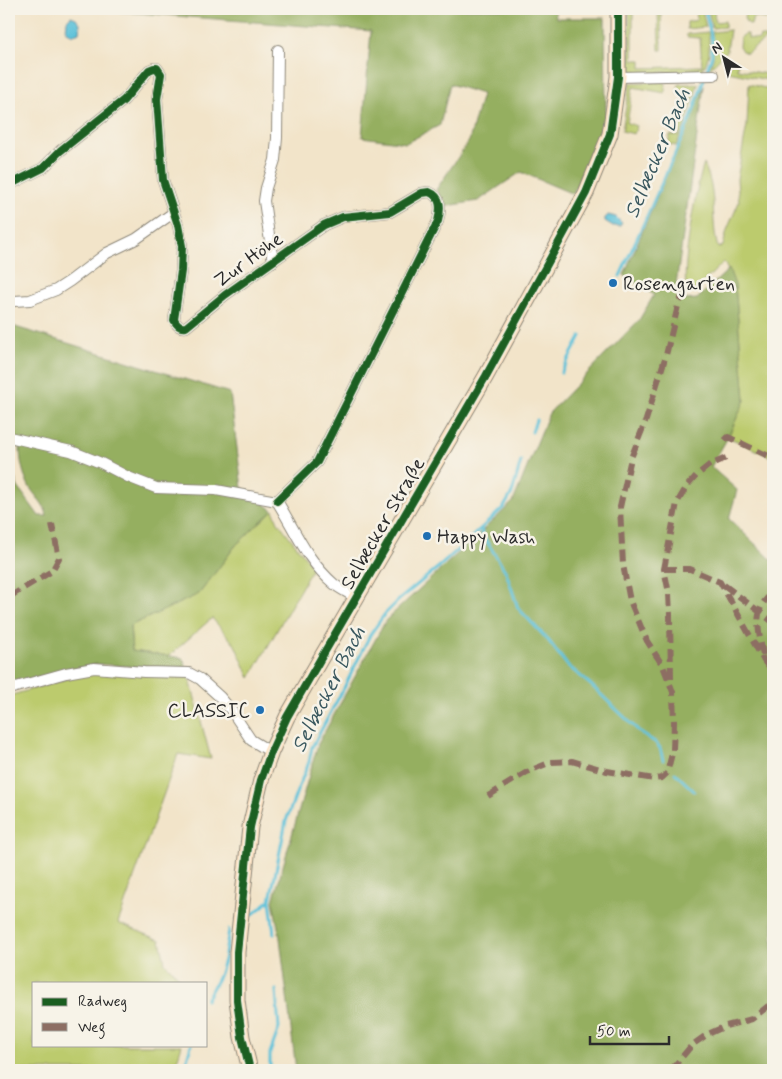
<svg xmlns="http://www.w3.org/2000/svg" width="782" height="1079" viewBox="0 0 782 1079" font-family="Mynerve,sans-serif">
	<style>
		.green { fill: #bccb6d; stroke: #747b4c }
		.forest { fill: #95af60; stroke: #606d46 }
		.water { fill: #5cc1d9; stroke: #447682 }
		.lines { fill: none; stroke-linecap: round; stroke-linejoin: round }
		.stream { stroke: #5cc1d9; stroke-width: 3 }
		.street-casing { stroke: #8e887a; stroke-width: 12 }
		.secondary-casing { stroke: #8e887a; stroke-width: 17 }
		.street { stroke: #fff; stroke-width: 10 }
		.secondary { stroke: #fee4c5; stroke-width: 15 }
		.quiet { stroke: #8d6e63; stroke-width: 6; stroke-dasharray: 12 6; stroke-linecap: butt }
		.cycleway-casing { stroke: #f7f3e8; stroke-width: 11 }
		.cycleway { stroke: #1b5e20; stroke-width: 8 }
		.poi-dot { fill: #1f6fb2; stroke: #f7f3e8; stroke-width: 2 }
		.labels { text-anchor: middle; stroke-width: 5; stroke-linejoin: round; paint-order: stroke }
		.street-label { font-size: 20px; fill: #2b2b2b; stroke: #f7f3e8 }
		.poi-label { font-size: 20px; fill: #2b2b2b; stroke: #f7f3e8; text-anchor: start }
		.water-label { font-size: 21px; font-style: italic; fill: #3a585f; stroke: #f7f3e8 }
	</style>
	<rect width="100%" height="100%" fill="#f7f3e8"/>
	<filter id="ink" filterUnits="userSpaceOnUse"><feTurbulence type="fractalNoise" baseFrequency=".02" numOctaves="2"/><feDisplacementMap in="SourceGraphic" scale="10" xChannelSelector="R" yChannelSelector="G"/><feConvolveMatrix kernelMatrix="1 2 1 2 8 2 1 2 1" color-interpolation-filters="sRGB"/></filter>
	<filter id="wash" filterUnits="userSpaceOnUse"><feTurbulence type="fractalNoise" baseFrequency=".0096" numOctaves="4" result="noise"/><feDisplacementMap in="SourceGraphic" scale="20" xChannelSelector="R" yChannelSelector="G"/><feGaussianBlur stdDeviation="1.12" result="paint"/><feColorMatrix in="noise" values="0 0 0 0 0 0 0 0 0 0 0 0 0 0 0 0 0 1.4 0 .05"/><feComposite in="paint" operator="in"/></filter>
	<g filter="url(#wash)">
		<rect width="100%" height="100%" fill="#f2e4c9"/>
		<path class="green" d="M629,9H633V60H641V68L702,66L700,38L687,37V34L709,32V54L705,66H703L702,71L630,73Z
			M696,9H702L706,27L687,29V22L697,20Z
			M708,9H714L715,22L725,21V27L712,28Z
			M746,9H754L753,14L773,17V20L753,17L751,25L746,22L744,18Z
			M658,11H661L662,50H659Z
			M730,30L727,51L709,69L713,58L712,32Z
			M745,34H748V38L759,40L760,36L767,38L747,53L742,51L739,46L740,38Z
			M734,60L738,62L737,69L773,75V81L728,72L727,67Z
			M663,81L666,84L665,93L633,87L627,123L637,126L634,134L622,131L630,83Z
			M679,84H698L684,128L676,146L668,144L670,135L679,136L683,95L677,94Z
			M749,84L773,90V458L728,437L745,400L735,286L724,262L694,291L687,289C680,274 697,181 704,164C718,194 710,219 718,248L723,246L727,230L739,202L737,179L747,125Z
			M273,510L278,522L313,567L250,678L235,645L212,618L169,656L132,651L130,625L199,594L236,545Z
			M93,671L189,676L211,759L178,754L118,923L160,940L165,963L185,983H34V1045H182L174,1070H9V696Z"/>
		<path class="forest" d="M85,9H555L556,18H605L606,116L573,194L521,172L478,201L447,206L436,190L469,141L482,94L450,84L440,125L406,143L362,137L371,31Z
			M704,86L676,285L685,300L697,299L729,269L735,285L745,400L728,437L711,467L737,490L729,519L773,561V1070H296L280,938L273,901L318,744L386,620L513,502L549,413L639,320L654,295L624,275Z
			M9,325L230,393L242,488L273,510L236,545L199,594L130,626L132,651L183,658L187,670L96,664L9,685V462L18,487L39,516H47C45,503 35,497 29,486C23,474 20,461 20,448L9,444Z"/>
		<path class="water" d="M71,16L76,18L80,23L79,32L72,35L66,31L67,20Z
			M608,215L616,217L622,223L620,226H613L605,221V218Z"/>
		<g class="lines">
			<path class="stream" d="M620,276L691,118L712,55V40L705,9
				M561,373L581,336
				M532,432L536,420
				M481,528L482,534L506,572L518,608L548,640L567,665L591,685L642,734L655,742L660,748L663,760
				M675,773L694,791
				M270,900L274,934
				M252,915L270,900L286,821L297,791L309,762L312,747L345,686L370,635L384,615L400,599L441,565L504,507L512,493L521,461
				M206,1000L219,976L224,960L229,930
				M184,1070L191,1045
				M270,1070V1053L279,1028L276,990"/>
		</g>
	</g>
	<g filter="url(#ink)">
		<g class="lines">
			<g class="street-casing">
				<path id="street" d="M618,77L714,75
					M9,185L43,168L60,151L124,100L149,70L154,68H157L161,74L157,99L163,180L178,225L182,246L181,271L174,320C177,325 179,328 186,327L225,295L324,225L343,217L390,212L422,193L429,192C442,197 441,209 438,221L317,462L277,501
					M273,262L264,201L266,188L275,160L277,138L278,50
					M14,301L30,300L56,290L70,281L107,253L136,239L173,213
					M9,437L71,451L101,463L128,477L156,488L216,490L277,501C295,530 307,561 334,584C341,590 349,593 357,598
					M9,689L66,673L94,668L144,672L189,673L200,679L220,697L231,710L251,740L271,752"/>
			</g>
			<g class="secondary-casing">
				<path id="secondary" d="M250,1070L242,1037L237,1000V952L250,827L261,780L271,752L287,717L321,658L486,376L586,193L610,134L618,77V9"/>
			</g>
			<use href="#street" class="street"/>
			<use href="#secondary" class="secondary"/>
			<path class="quiet" d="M725,440L728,437L773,458
				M664,569H690L720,582L764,661L773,673
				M724,585L773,622
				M9,597L52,571L59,558L52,524
				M763,655C759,631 751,609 773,593
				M671,678L670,615L669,593L664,569L677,503L687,486L697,475L708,466L726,458
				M488,796L527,772L551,762L572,761L607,771L654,779L662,778L667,773L673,750L674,722L673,692L663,666L647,641L630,601L623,565L620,507L631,458L646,420L666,355L678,306L683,294
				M671,1070L692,1045L708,1034L726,1026L752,1019L773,1002"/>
			<g class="cycleway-casing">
				<path id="cycleway" d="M9,185L43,168L60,151L124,100L149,70L154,68H157L161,74L157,99L163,180L178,225L182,246L181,271L174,320C177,325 179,328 186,327L225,295L324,225L343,217L390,212L422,193L429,192C442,197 441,209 438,221L317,462L277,501
					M250,1070L242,1037L237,1000V952L250,827L261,780L271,752L287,717L321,658L486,376L586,193L610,134L618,77V9"/>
			</g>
			<use href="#cycleway" class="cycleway"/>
		</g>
	</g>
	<g class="poi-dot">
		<circle cx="613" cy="283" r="5"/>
		<circle cx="427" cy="536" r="5"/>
		<circle cx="260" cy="710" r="5"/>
	</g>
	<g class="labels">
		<g class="street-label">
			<text transform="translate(248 259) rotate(-36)" y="7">Zur Höhe</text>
			<text transform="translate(382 523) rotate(-60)" y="7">Selbecker Straße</text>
		</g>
		<g class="poi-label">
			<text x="623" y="290">Rosengarten</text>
			<text x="437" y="543">Happy Wash</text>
			<text x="250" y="717" text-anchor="end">CLASSIC</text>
		</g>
		<g class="water-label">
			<text transform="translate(657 153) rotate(-67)" y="7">Selbecker Bach</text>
			<text transform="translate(328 689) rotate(-63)" y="7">Selbecker Bach</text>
		</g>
	</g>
	<rect width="782" height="1079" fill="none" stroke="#f7f3e8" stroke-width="30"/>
	<rect x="32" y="982" width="175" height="65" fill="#f7f3e8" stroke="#a5a39c"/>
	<rect x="42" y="998" width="25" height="8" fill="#1b5e20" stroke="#a5a39c"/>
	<text x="78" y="1006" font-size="15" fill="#2b2b2b">Radweg</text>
	<rect x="42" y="1023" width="25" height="8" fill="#8d6e63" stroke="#a5a39c"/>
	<text x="78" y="1032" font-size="15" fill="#2b2b2b">Weg</text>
	<g transform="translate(724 58) rotate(324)" stroke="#f7f3e8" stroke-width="4" paint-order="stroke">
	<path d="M0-4L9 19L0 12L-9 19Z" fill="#2b2b2b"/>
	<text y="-8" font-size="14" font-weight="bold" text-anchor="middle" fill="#2b2b2b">N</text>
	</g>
	<path d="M590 1036v8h79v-8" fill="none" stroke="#2b2b2b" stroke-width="2.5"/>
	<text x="597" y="1036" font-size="15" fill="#2b2b2b" stroke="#f7f3e8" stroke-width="4" paint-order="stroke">50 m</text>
</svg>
